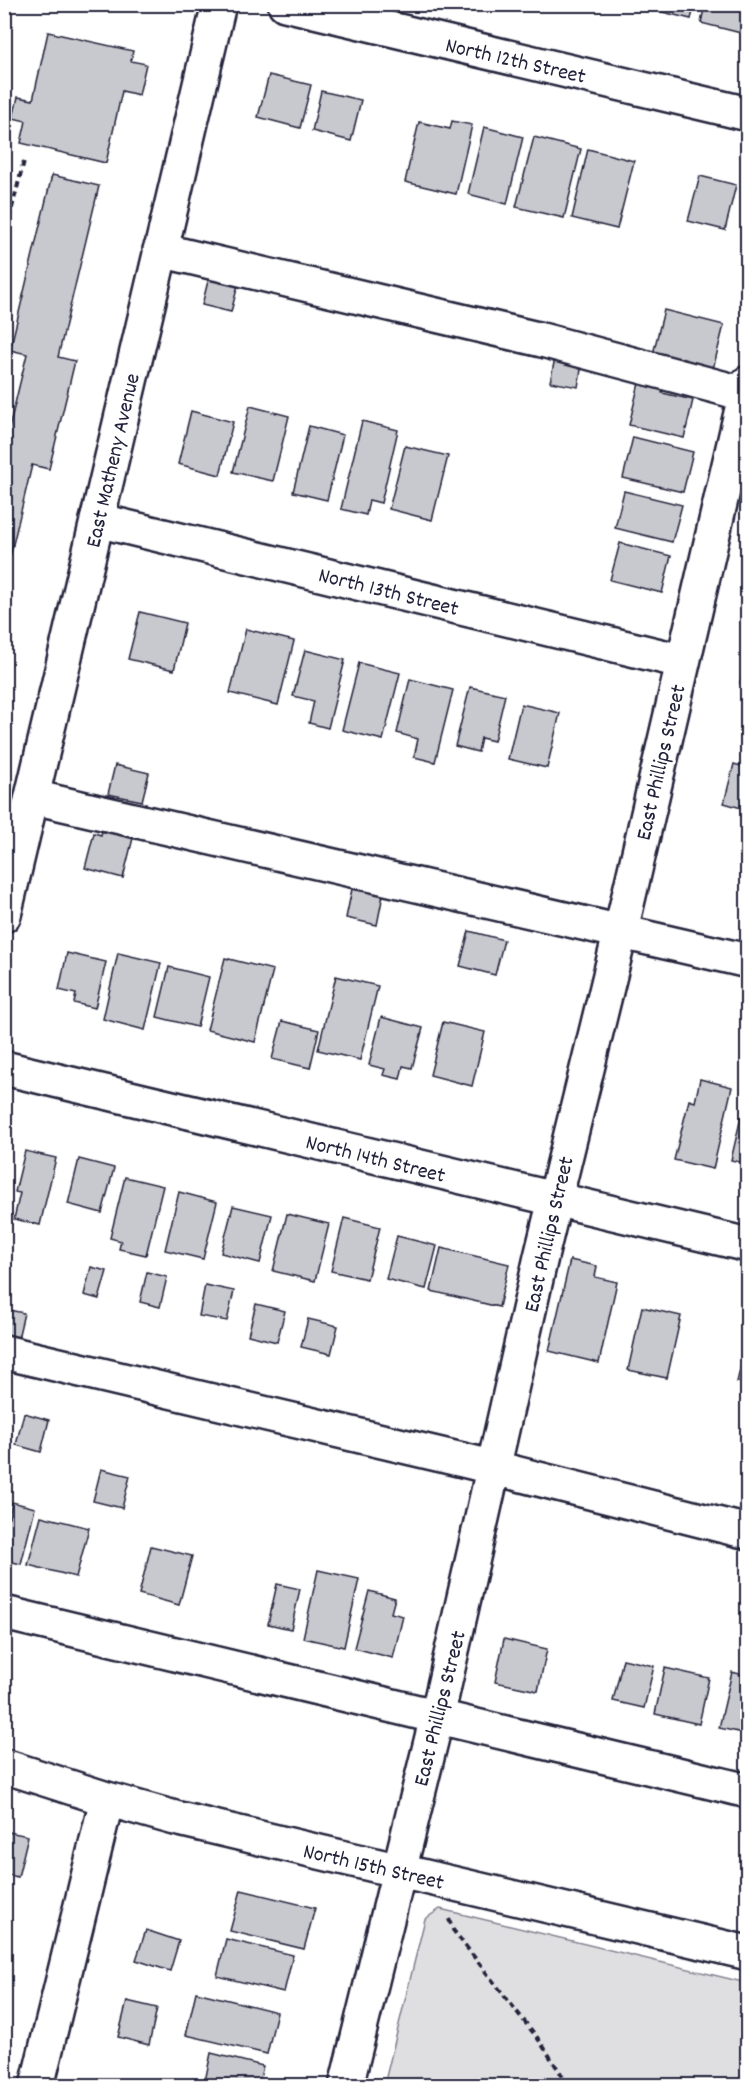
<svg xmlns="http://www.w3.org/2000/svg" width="752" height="2090" viewBox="0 0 752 2090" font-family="Dekko,sans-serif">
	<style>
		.green { fill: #dfdfe2; stroke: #80808e; stroke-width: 1.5 }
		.building { fill: #c8c8cf; stroke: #22223b; stroke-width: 1.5 }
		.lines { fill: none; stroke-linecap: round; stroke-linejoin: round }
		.minor-casing { stroke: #22223b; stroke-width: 38 }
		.path { stroke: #22223b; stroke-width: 4; stroke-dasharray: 6 4.5; stroke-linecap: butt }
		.minor { stroke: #fff; stroke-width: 33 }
		.labels { text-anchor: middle; stroke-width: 6; stroke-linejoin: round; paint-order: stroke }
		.street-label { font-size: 22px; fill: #22223b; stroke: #fff }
	</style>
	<rect width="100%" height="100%" fill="#fff"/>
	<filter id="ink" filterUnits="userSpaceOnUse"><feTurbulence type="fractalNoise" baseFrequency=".0167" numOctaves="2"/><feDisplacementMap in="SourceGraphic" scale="12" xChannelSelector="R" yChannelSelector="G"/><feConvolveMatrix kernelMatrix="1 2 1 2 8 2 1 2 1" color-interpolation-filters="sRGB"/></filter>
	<g filter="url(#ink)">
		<path class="green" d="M440,1909L747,1983V2085H384L425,1919Z"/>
		<path class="building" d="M651,4H695L691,19L650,9Z
			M705,4H748L741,33L701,23Z
			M48,32L133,51L131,61L146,64L139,95L122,91L106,163L21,143L26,121L13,118L18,97L33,100Z
			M269,75L311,85L300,128L258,117Z
			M321,91L361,100L351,141L312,131Z
			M452,121L472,125L456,194L405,182L419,122L450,129Z
			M484,127L523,137L507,204L468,194Z
			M534,137L581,149L564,218L516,207Z
			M588,149L634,161L617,229L572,218Z
			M52,175L99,186L58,357L75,361L49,469L32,465L4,582V449L27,354L10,350Z
			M700,176L736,185L725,230L688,221Z
			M210,273L239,281L231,312L202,305Z
			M664,310L724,325L713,369L653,354Z
			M555,358L582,364L578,387L550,382Z
			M639,383L663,389L662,393L693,400L684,438L629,425Z
			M250,406L289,416L273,481L233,472Z
			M191,411L233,422L220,475L178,464Z
			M362,421L398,430L381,503L369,500L366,515L341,509Z
			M309,426L343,435L327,500L293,492Z
			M633,437L693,452L683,492L623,478Z
			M405,446L448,456L432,520L389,509Z
			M624,491L682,505L672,542L615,528Z
			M620,543L671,556L662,593L610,580Z
			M140,612L185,623L174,670L128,659Z
			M246,629L294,641L278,705L230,693Z
			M305,650L345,660L328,728L309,723L314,701L293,696Z
			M748,652V685L740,683Z
			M359,663L400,673L383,740L342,730Z
			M410,679L453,690L435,762L414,757L418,739L397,733Z
			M470,687L505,695L494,741L481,738L478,752L455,746Z
			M521,704L560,713L547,768L508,759Z
			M734,764L748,768V810L724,803Z
			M115,765L149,773L142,801L108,794Z
			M105,818L136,826L123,878L85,868L94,833L101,835Z
			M352,889L383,895L377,925L346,918Z
			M469,931L504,940L495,975L460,966Z
			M67,953L106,962L95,1008L74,1003L76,994L59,990Z
			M118,953L161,963L145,1030L103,1019Z
			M225,958L273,970L255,1042L207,1030Z
			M169,967L209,977L197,1027L157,1017Z
			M336,976L378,986L360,1060L318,1050Z
			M381,1017L423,1028L412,1068L403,1066L400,1079L383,1075L385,1069L369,1065Z
			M282,1021L319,1030L310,1068L272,1059Z
			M443,1022L485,1032L472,1086L430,1075Z
			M700,1079L732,1087L713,1169L674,1160L689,1100L695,1102Z
			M741,1117L748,1118V1164L731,1160Z
			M25,1151L56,1158L40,1225L14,1219L20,1193L15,1192Z
			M79,1159L114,1168L102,1213L68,1204Z
			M125,1177L163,1186L146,1255L119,1249L121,1241L110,1238Z
			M179,1192L217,1202L203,1259L165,1250Z
			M233,1206L272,1215L260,1263L221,1253Z
			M287,1214L329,1224L315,1281L273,1271Z
			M344,1218L380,1227L367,1279L331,1271Z
			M397,1236L437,1246L426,1289L386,1279Z
			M441,1248L509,1264L499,1307L431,1291Z
			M570,1260L597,1266L595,1277L617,1282L599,1363L549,1351Z
			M91,1267L107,1271L99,1299L84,1295Z
			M147,1272L167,1277L160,1307L140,1302Z
			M205,1285L234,1291L227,1321L199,1316Z
			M256,1304L285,1311L277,1342L248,1335Z
			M642,1307L681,1316L667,1378L628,1370Z
			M4,1309L24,1313L17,1343L4,1341Z
			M308,1319L338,1326L331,1354L301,1347Z
			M748,1336V1384L737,1382Z
			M24,1413L49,1420L41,1452L16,1445Z
			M101,1469L130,1476L122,1508L93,1501Z
			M12,1502L35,1508L21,1564L4,1560V1516L9,1517Z
			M41,1516L89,1528L76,1577L28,1565Z
			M151,1546L192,1556L179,1605L139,1594Z
			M318,1570L359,1579L344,1647L303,1638Z
			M277,1584L300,1589L291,1629L268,1624Z
			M369,1591L395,1598L391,1613L403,1616L393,1658L354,1648Z
			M504,1639L547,1649L538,1691L495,1682Z
			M623,1659L654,1666L644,1708L613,1701Z
			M665,1668L709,1678L699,1724L655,1714Z
			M732,1672L748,1676V1734L719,1728Z
			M4,1831L28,1836L18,1877L4,1874Z
			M241,1890L315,1908L304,1949L230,1931Z
			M146,1930L179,1941L170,1971L136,1960Z
			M226,1939L293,1955L284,1992L217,1976Z
			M196,1992L277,2012L267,2054L186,2035Z
			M127,2001L157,2008L149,2045L118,2037Z
			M211,2053L263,2066L258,2086H204Z"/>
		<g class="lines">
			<g class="minor-casing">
				<path id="minor" d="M285,4L748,114
					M160,250L542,340L745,394
					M97,520L681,661
					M33,797L748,961
					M4,915L219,4
					M4,1068L748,1245
					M4,1352L471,1462L748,1532
					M4,1613L748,1791
					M4,1766L107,1799L175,1818L748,1953
					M37,2086L107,1799
					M346,2086L437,1717L541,1257L621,930L748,383"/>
			</g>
			<path class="path" d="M4,239L24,161
				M449,1919L453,1930L539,2040L569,2086"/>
			<use href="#minor" class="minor"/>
		</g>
	</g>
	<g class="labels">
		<g class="street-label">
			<text transform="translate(516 59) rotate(13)" y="8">North 12th Street</text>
			<text transform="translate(111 460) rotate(-77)" y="8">East Matheny Avenue</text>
			<text transform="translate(389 590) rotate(14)" y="8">North 13th Street</text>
			<text transform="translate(659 762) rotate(-77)" y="8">East Phillips Street</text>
			<text transform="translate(376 1157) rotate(14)" y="8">North 14th Street</text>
			<text transform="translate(547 1234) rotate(-77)" y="8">East Phillips Street</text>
			<text transform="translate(438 1708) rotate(-76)" y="8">East Phillips Street</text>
			<text transform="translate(374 1865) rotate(13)" y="8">North 15th Street</text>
		</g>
	</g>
	<rect width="752" height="2090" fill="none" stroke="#fff" stroke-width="24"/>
	<rect x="12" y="12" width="728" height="2066" fill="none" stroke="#22223b" stroke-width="2" filter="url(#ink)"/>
</svg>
